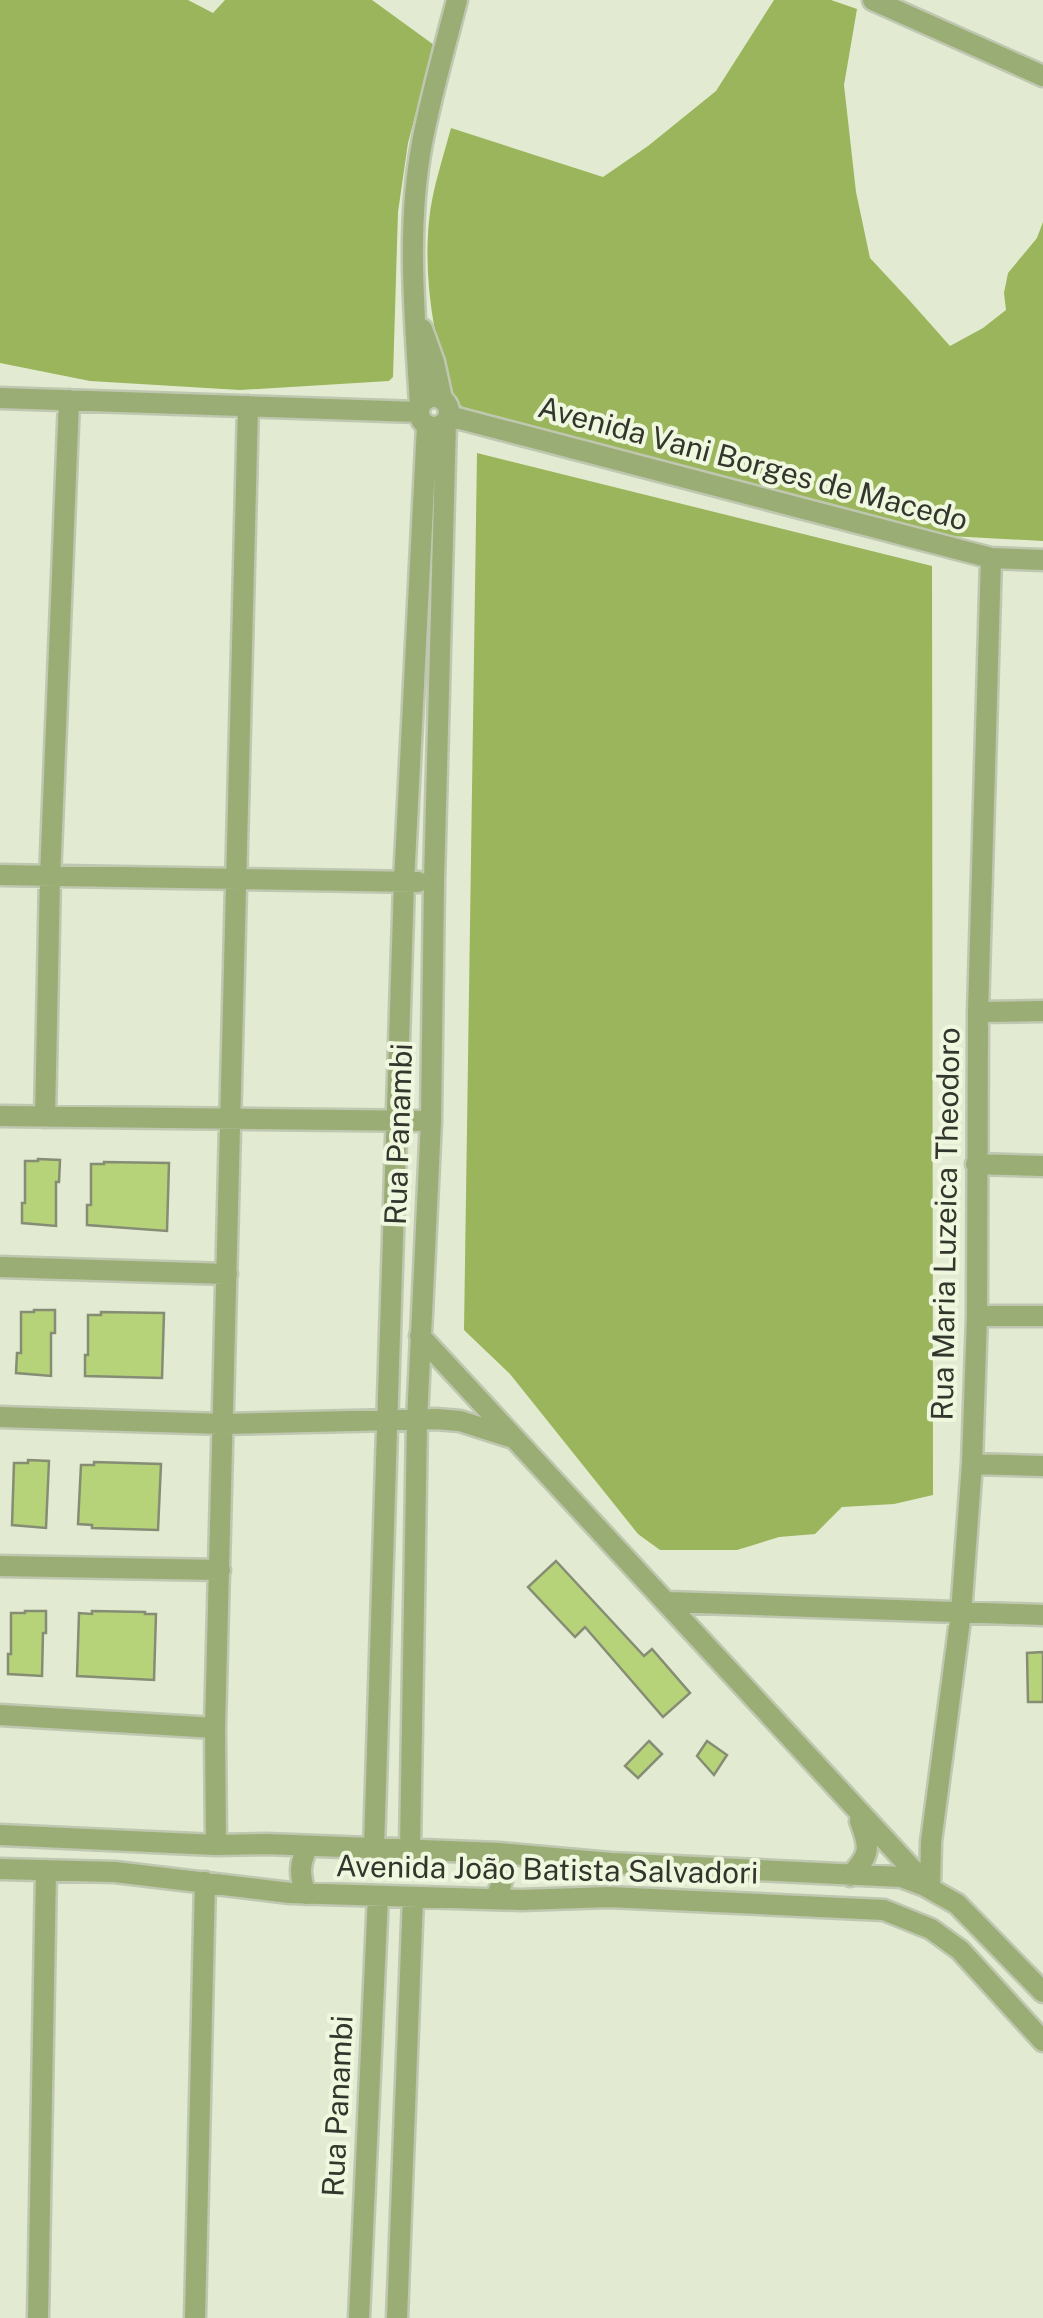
<svg xmlns="http://www.w3.org/2000/svg" width="1043" height="2318" viewBox="0 0 1043 2318" font-family="'Public Sans',sans-serif">
	<style>
		.forest { fill: #9ab55b }
		.building { fill: #b7d379; stroke: #858d75; stroke-width: 2.5 }
		.lines { fill: none; stroke-linecap: round; stroke-linejoin: round }
		.street-casing { stroke: #bfc7b0; stroke-width: 25 }
		.street { stroke: #9aad74; stroke-width: 20 }
		.labels { text-anchor: middle; stroke-width: 8; stroke-linejoin: round; paint-order: stroke }
		.street-label { font-size: 30px; fill: #33362c; stroke: #eff8de }
	</style>
	<rect width="100%" height="100%" fill="#e2ebd1"/>
	<path class="forest" d="M0,0H188L213,13L225,0H372L434,45L408,143L398,212L393,377L389,381L240,390L90,381L0,363Z
		M774,0H831L857,9L844,85L856,192L870,258L910,301L950,346L983,328L1006,310L1004,293L1008,273L1037,238L1043,222V541L949,536L463,407L451,400C435,340 423,283 429,221C432,190 443,158 451,128L603,177L648,146L716,91Z
		M477,453L932,566L933,1495L894,1504L842,1507L815,1534L779,1537L737,1550H660L638,1534L510,1374L464,1330Z"/>
	<path class="building" d="M38,1159L60,1160L59,1182H56V1226L22,1223V1203H25V1161H38Z
		M104,1162L169,1163L167,1231L87,1225V1205H91V1164H104Z
		M34,1310H55V1333H51V1376L16,1373L17,1353H21V1312H34Z
		M101,1312L164,1313L162,1378L85,1376V1355H88V1315H101Z
		M28,1460L49,1461L46,1528L12,1525L14,1463H28Z
		M94,1462L161,1464L158,1530L92,1528V1525L78,1524L81,1465H94Z
		M556,1561L644,1656L652,1649L690,1693L663,1717L585,1627L575,1637L528,1587Z
		M25,1611H46V1633H43L42,1676L8,1674V1654H11V1613H25Z
		M92,1611L145,1612V1614H156L154,1680L77,1676L79,1613L92,1614Z
		M1043,1652V1702H1028L1027,1653Z
		M649,1741L662,1754L638,1778L625,1766Z
		M707,1741L727,1755L714,1775L697,1756Z"/>
	<g class="lines">
		<g class="street-casing">
			<path id="street" d="M873,0L1043,76
				M422,329L434,362L442,399
				M419 412a15 15 0 1 1 30 0a15 15 0 1 1-30 0Z
				M0,398L418,412
				M420,405C415,318 406,228 422,143C431,95 445,47 457,0
				M449,416L991,558L1043,560
				M0,875L418,882
				M978,1012L1043,1011
				M0,1116L431,1121
				M45,1117L50,878L69,400
				M976,1164L1043,1166
				M0,1267L227,1274
				M977,1316H1043
				M420,1336L925,1883
				M0,1417L223,1424L436,1419L460,1421L510,1437
				M972,1464L1043,1466
				M0,1566L220,1570
				M668,1602L1043,1615
				M0,1715L215,1728
				M0,1835L216,1845L266,1844L499,1853L611,1863L901,1877L925,1886L957,1904L1043,1992
				M216,1845L215,1728L248,406
				M374,1848L404,882L427,426
				M410,1849L417,1421L431,1121L434,882L446,421
				M0,1869L115,1872L290,1893L521,1900L609,1897L884,1910L931,1929L960,1950L1043,2041
				M850,1876C871,1854 870,1848 860,1821
				M930,1888L931,1842L961,1613L972,1464L977,1316L978,1012L991,558
				M306,1894C299,1875 299,1864 308,1846
				M493,1899C506,1886 503,1868 496,1853
				M38,2318L46,1870
				M195,2318L205,1882
				M359,2318L378,1896
				M397,2318L413,1897"/>
		</g>
		<use href="#street" class="street"/>
	</g>
	<g class="labels">
		<g class="street-label">
			<text transform="translate(753 464) rotate(15)" y="10">Avenida Vani Borges de Macedo</text>
			<text transform="translate(399 1134) rotate(-88)" y="10">Rua Panambi</text>
			<text transform="translate(946 1224) rotate(-89)" y="10">Rua Maria Luzeica Theodoro</text>
			<text transform="translate(547 1870) rotate(1)" y="10">Avenida João Batista Salvadori</text>
			<text transform="translate(338 2106) rotate(-87)" y="10">Rua Panambi</text>
		</g>
	</g>
</svg>
